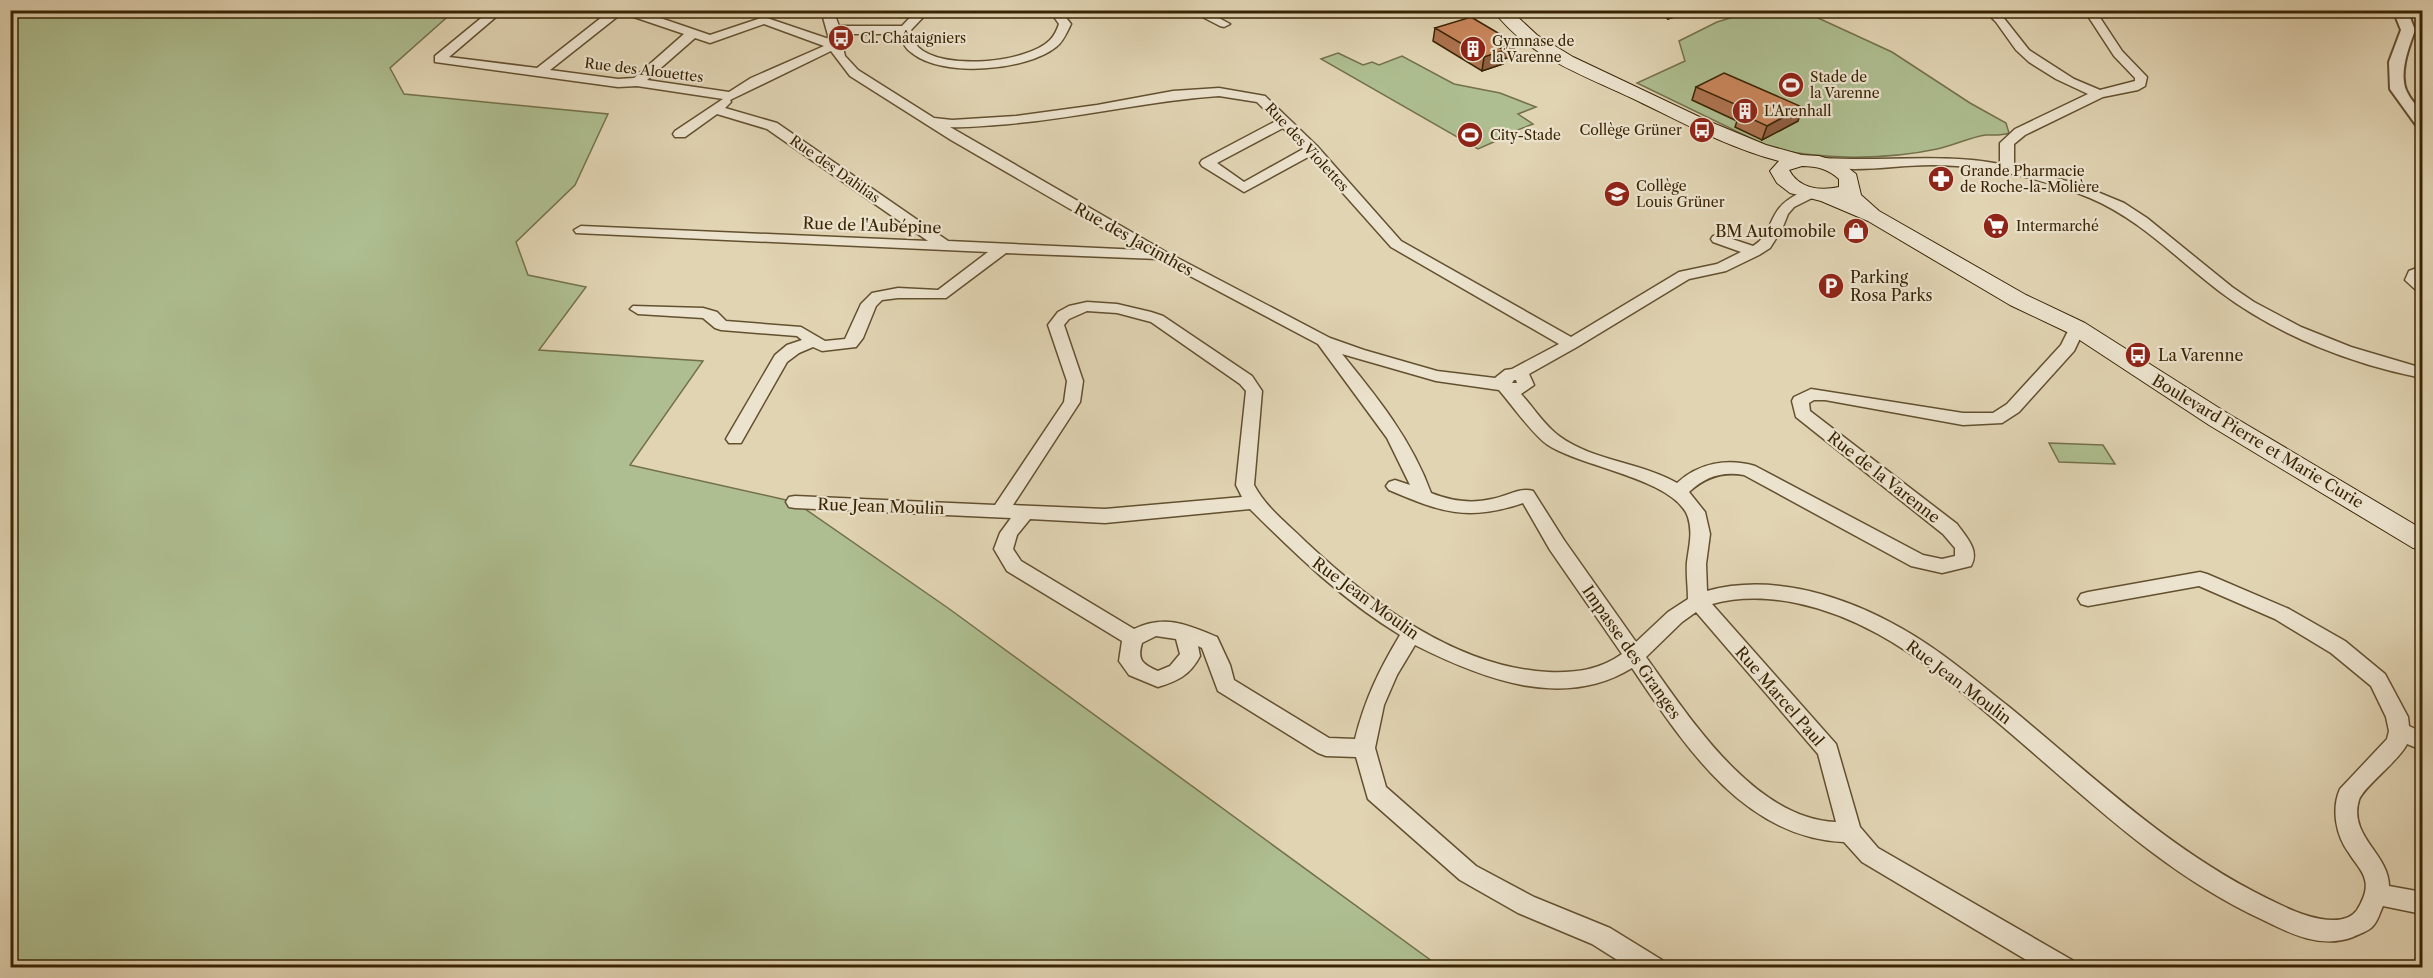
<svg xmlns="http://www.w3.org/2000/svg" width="2433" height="978" viewBox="0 0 2433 978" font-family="'Libre Caslon Text',serif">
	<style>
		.green { fill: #aebe90; stroke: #74714a; stroke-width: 1.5 }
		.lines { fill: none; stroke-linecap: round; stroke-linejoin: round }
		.minor-casing { stroke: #63502f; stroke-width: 3 }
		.tertiary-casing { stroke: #63502f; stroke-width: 4 }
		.secondary-casing { stroke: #392403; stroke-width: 2 }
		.minor { fill: #ece3ce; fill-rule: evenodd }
		.tertiary { fill: #ece3ce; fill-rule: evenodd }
		.secondary { fill: #ece3ce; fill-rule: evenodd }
		.wall { fill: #ae734f; stroke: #392403; stroke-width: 1.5 }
		.shaded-wall { fill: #8d5e40; stroke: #392403; stroke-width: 1.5 }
		.building { fill: #ca865c; stroke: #392403; stroke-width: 1.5 }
		.labels { text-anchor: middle; stroke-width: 4.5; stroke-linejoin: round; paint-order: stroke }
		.far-poi-label { font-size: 14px; fill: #392403; stroke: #ece3ce; text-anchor: start }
		.far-street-label { font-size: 14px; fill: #392403; stroke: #ece3ce }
		.street-label { font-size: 16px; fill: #392403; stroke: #ece3ce }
		.poi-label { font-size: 16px; fill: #392403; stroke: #ece3ce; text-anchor: start }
	</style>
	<rect width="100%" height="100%" fill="#e1d4b3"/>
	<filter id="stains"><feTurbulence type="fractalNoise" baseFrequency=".00333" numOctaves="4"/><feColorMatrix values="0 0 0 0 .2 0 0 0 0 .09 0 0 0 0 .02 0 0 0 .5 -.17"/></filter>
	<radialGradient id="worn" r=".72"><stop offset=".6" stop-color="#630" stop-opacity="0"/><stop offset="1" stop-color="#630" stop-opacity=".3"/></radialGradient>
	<path class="green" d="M10,11H454L390,68L404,94L608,114L575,185L516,242L528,275L586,287L539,350L703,361L630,465L795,502L948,608L1440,967H11Z
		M1753,11H1803L1892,52L1970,103L2006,123L2009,133C2001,136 1995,135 1986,135C1970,137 1953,146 1937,149C1886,160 1821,160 1771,148L1637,83L1685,61L1679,41L1717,22Z
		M1338,53L1363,65L1372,62L1379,65L1402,56L1454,84L1500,93L1536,107L1518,114L1533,124L1494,139L1496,141L1478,149L1321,59Z
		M2049,443L2103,445L2115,464L2059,462Z"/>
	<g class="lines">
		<g class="minor-casing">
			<path id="minor" d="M491,10H504L449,57L537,68L611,10H637L710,35L764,17L829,39L821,10H833L839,26H902L917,10H930L911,30C912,36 914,42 918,47C943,71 1027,63 1050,40C1054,36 1057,30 1059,24L1049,10H1060L1071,24C1067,32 1063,42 1056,47C1026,71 943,78 912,53C905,49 902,41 900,34H840L845,56L858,70L934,118L952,120L1016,116L1097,105L1173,91L1219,88L1265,96L1317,146L1401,241L1571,337L1679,272L1717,264L1741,252L1713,242L1711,239L1713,236H1723L1753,246C1776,232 1765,210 1798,194C1804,191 1809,188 1816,190L1818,193L1816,196L1794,207L1788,214L1782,229L1770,248L1759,255L1726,271L1689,279L1577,347L1529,374L1534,385L1521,394C1533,407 1545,426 1559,436C1593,461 1640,462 1677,483C1699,463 1727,458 1755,466L1923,555L1942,559L1955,556V548L1943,534L1796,417L1792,401L1794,397L1811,389L1963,413H1993L2007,404L2061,345L2071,325H2083L2085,328L2074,351L2019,412L2002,423L1963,425L1825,400H1814L1809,403L1810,411L1957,524C1966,537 1980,550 1971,566L1942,573L1911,566L1744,475C1722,471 1705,477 1689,492L1705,512L1710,534L1706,564L1707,591C1768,574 1835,593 1890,622C1933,644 1970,676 2008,706C2097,779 2174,856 2281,905C2299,914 2342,931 2357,910C2362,902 2368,890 2365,880C2363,870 2354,862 2349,853C2336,836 2331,809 2340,789L2387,739L2389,731L2386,717L2371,686L2331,653L2275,619L2199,586L2088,606L2081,604L2078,599L2081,594L2088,592L2200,572L2207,574L2289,609L2345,641L2385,674L2408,717L2409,726L2422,732V750L2407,744C2399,761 2363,787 2359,800C2348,836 2389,854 2389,886L2422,892V914L2383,906C2380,912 2378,921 2373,926C2369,931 2359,934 2353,937C2322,949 2291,934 2263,920C2159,872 2081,792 1995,720C1958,689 1920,657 1878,634C1829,607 1767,589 1712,604L1836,744L1860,827L1878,848L2072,960L2075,968H2040L1862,862L1844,842C1743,838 1683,743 1632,668C1562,711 1481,678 1415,645L1397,675L1384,705L1375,748L1386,787L1476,866L1534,897L1610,928L1662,960L1665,968H1630L1592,944L1518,913L1460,880L1368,799L1356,757L1326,756L1318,753L1218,691L1202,648L1198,646L1200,656C1190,675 1178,681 1158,687L1129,675L1119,661L1122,641L1007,571L994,549L1000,533L1011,518L795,508L789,507L786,502L789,497L795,496L995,505L1064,402L1067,381L1048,325L1058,312L1069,306L1087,302L1117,304L1151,312L1163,316L1252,376L1262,391L1254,485C1266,508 1288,524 1306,542C1371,603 1456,667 1548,672C1575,673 1600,670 1622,654L1550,550L1523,503C1467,522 1441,512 1389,490L1386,486L1389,482L1395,480L1410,485L1387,438L1318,344L1158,259L1006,253L946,298H898L882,300L876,306L863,338L856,347L822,351L813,347L799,353L787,362L741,443H729L726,439L775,355L787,345L802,340L797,336L721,330L715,328L703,318L638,314L630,309L633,306L703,308L717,312L726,321L801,327L825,341L845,339L861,304L872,293L898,288L938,290L988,252L576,233L574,230L581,226L928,241L767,129L717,114L685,137H675L673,134L675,131L723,99L637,86L618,87L435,62V56ZM622,13L684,34L634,78L618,79L550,70ZM764,24L824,46L751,78L729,92L647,80L695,38L710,43ZM831,51L850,76L951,140L1141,250L948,241L777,123L725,108L731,102L730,100ZM1219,96L1257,102L1276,121L1202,160L1200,163L1202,166L1244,192L1310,156L1391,247L1559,344L1512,369L1505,370L1495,378L1437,371L1364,350L1330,338L1166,252L950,127C965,128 981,126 996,125C1071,120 1144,101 1219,96ZM1283,128L1303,149L1244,182L1217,163ZM1087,311L1117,313L1151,322L1240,384L1246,391L1236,485L1242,497L1105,509L1013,505L1080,402L1083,381L1064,325L1069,319ZM1342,354L1436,381L1499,390C1511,404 1534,436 1548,445C1581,467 1675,479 1688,517C1693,533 1689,546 1687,562C1686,574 1688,587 1688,599L1668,612L1636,642L1564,540L1533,491C1520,487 1505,497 1492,499C1471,504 1451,501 1431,493C1412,440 1377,397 1342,354ZM1514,380H1516L1517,383H1512ZM1250,509C1296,555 1344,601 1400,635C1379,670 1365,699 1355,739L1329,738L1234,680L1230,665L1217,637C1188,625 1165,614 1134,629L1021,561L1013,549L1017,535L1030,519L1105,523ZM1696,612L1818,754L1836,822C1754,819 1689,717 1646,657L1682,622ZM1156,636L1176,639L1180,654L1170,666L1158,671C1142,664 1137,660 1142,643Z
				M1189,10H1204L1230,24L1224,27L1220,26Z
				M1984,10L1999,12L2029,50L2074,79L2100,90L2135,81V78L2114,56L2084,10H2095L2122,51L2147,77L2145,86L2138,90L2103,97L2025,135L2014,144V167L2078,184L2124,203L2147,218L2232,287L2254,302L2301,327L2351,347L2422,368V378C2351,364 2277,335 2219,291C2177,259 2140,219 2090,198C2041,178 1985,165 1931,165C1894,165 1853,174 1817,165L1815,162L1817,159L1822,158C1882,162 1941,153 2000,164V143L2015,129L2088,94L2056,79L2029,62L2016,50L1996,22Z
				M2422,266V293L2417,291L2405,280L2409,271Z"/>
		</g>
		<g class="tertiary-casing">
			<path id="tertiary" d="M2393,10H2407L2415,30C2409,47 2399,71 2406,90C2414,108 2422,103 2422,127L2416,125L2390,89L2389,62L2401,30Z"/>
		</g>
		<g class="secondary-casing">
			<path id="secondary" d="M1493,10H1510L1537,35L1573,57L1708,121L1766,145L1802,155L1819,156L1842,163L1856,174L1861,195L1879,211L2026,295L2085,323L2227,413L2422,529V550L2413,548L2209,425L2069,333L2010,305L1868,221L1821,201L1790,193L1777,183L1770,171L1779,161C1730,148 1685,124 1640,102C1589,77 1528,58 1493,10ZM1802,166C1817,166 1828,169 1839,179V187C1820,191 1799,189 1789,170Z"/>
		</g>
		<use href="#minor" class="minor"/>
		<use href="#tertiary" class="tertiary"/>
		<use href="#secondary" class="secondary"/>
	</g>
	<path class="wall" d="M1653,10H1696L1668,19Z
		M1711,10H1739L1722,16Z
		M1435,28L1513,56L1504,59L1503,64L1482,71L1433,41Z
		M1696,87L1802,107L1798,121L1762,140L1735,127L1737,121L1692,100Z"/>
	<path class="shaded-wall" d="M1670,10H1696L1668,19Z
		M1723,10H1739L1722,16Z
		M1515,43L1513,56L1504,59L1503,64L1482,71L1484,57L1500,48Z
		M1802,107L1798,121L1762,140L1767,126Z"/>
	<path class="building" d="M1471,17L1515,43L1500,48L1505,50L1484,57L1435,28Z
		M1724,73L1802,107L1767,126L1739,113L1746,109L1696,87Z"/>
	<defs>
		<g id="bus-disc" transform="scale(1.35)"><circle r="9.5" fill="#8f2418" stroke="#ece3ce"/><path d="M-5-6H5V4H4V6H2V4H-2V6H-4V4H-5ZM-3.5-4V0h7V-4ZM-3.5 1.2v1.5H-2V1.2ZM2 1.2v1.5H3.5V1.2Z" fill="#fff"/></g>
		<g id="building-disc" transform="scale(1.35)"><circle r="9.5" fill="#8f2418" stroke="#ece3ce"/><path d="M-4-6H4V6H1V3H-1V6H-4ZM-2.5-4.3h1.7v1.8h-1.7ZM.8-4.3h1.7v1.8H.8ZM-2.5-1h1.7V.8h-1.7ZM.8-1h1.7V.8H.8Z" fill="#fff"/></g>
		<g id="stadium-disc" transform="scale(1.35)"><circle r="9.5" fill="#8f2418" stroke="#ece3ce"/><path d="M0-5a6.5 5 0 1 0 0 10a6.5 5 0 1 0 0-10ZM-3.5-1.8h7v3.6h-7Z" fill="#fff"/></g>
		<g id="pharmacy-disc" transform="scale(1.35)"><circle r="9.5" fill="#8f2418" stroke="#ece3ce"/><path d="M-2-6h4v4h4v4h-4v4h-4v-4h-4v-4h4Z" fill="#fff"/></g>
		<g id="school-disc" transform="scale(1.35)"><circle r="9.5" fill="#8f2418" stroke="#ece3ce"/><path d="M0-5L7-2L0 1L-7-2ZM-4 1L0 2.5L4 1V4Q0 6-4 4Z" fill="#fff"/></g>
		<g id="supermarket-disc" transform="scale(1.35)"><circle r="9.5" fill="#8f2418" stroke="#ece3ce"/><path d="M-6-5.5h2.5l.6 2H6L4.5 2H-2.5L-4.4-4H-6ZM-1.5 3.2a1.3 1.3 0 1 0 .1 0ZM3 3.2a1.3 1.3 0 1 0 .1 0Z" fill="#fff"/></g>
		<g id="shop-disc" transform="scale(1.35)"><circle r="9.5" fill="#8f2418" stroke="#ece3ce"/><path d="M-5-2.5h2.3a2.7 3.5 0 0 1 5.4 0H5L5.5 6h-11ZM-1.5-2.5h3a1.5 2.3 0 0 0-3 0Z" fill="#fff"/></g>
		<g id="parking-disc" transform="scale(1.35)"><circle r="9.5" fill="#8f2418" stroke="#ece3ce"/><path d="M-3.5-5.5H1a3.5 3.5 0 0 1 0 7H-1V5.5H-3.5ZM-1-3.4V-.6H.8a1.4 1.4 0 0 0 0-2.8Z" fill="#fff"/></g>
	</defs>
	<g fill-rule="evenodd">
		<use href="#bus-disc" x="841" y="38"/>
		<use href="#building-disc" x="1473" y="49"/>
		<use href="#stadium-disc" x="1791" y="85"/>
		<use href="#building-disc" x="1745" y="111"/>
		<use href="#bus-disc" x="1702" y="130"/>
		<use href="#stadium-disc" x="1470" y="135"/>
		<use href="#pharmacy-disc" x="1941" y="179"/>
		<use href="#school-disc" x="1617" y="194"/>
		<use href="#supermarket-disc" x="1996" y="226"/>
		<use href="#shop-disc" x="1856" y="231"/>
		<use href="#parking-disc" x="1831" y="286"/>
		<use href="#bus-disc" x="2138" y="355"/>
	</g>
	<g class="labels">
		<g class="far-poi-label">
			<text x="860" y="43">Cl. Châtaigniers</text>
			<text x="1492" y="46">Gymnase de<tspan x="1492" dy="16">la Varenne</tspan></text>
			<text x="1810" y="82">Stade de<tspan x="1810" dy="16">la Varenne</tspan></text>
			<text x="1764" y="116">L'Arenhall</text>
			<text x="1682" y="135" text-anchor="end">Collège Grüner</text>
			<text x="1490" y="140">City-Stade</text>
			<text x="1960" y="176">Grande Pharmacie<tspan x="1960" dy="16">de Roche-la-Molière</tspan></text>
			<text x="1636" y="191">Collège<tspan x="1636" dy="16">Louis Grüner</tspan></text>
			<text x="2016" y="231">Intermarché</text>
		</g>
		<g class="far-street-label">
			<text transform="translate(644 70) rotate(7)" y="5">Rue des Alouettes</text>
			<text transform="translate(1307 147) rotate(47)" y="5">Rue des Violettes</text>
			<text transform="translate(835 169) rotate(35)" y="5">Rue des Dahlias</text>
		</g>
		<g class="street-label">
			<text transform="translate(872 225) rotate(2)" y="6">Rue de l'Aubépine</text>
			<text transform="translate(1134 239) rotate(29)" y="6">Rue des Jacinthes</text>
			<text transform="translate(2258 441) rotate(31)" y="6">Boulevard Pierre et Marie Curie</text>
			<text transform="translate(1884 477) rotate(38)" y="6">Rue de la Varenne</text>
			<text transform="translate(881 506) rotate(2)" y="6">Rue Jean Moulin</text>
			<text transform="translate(1366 598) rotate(36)" y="6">Rue Jean Moulin</text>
			<text transform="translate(1632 652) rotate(55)" y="6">Impasse des Granges</text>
			<text transform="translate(1959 682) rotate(37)" y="6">Rue Jean Moulin</text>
			<text transform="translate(1780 696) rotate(49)" y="6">Rue Marcel Paul</text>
		</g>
		<g class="poi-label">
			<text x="1836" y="237" text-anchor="end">BM Automobile</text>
			<text x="1850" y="283">Parking<tspan x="1850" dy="18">Rosa Parks</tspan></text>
			<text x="2158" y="361">La Varenne</text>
		</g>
	</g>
	<rect width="2433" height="978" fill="none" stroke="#e1d4b3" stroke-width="36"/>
	<rect x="12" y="12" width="2409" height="954" fill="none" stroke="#392403" stroke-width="3"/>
	<rect x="18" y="18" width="2397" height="942" fill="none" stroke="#392403" stroke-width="1.5"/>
	<rect width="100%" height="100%" filter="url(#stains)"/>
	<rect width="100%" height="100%" fill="url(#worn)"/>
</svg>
